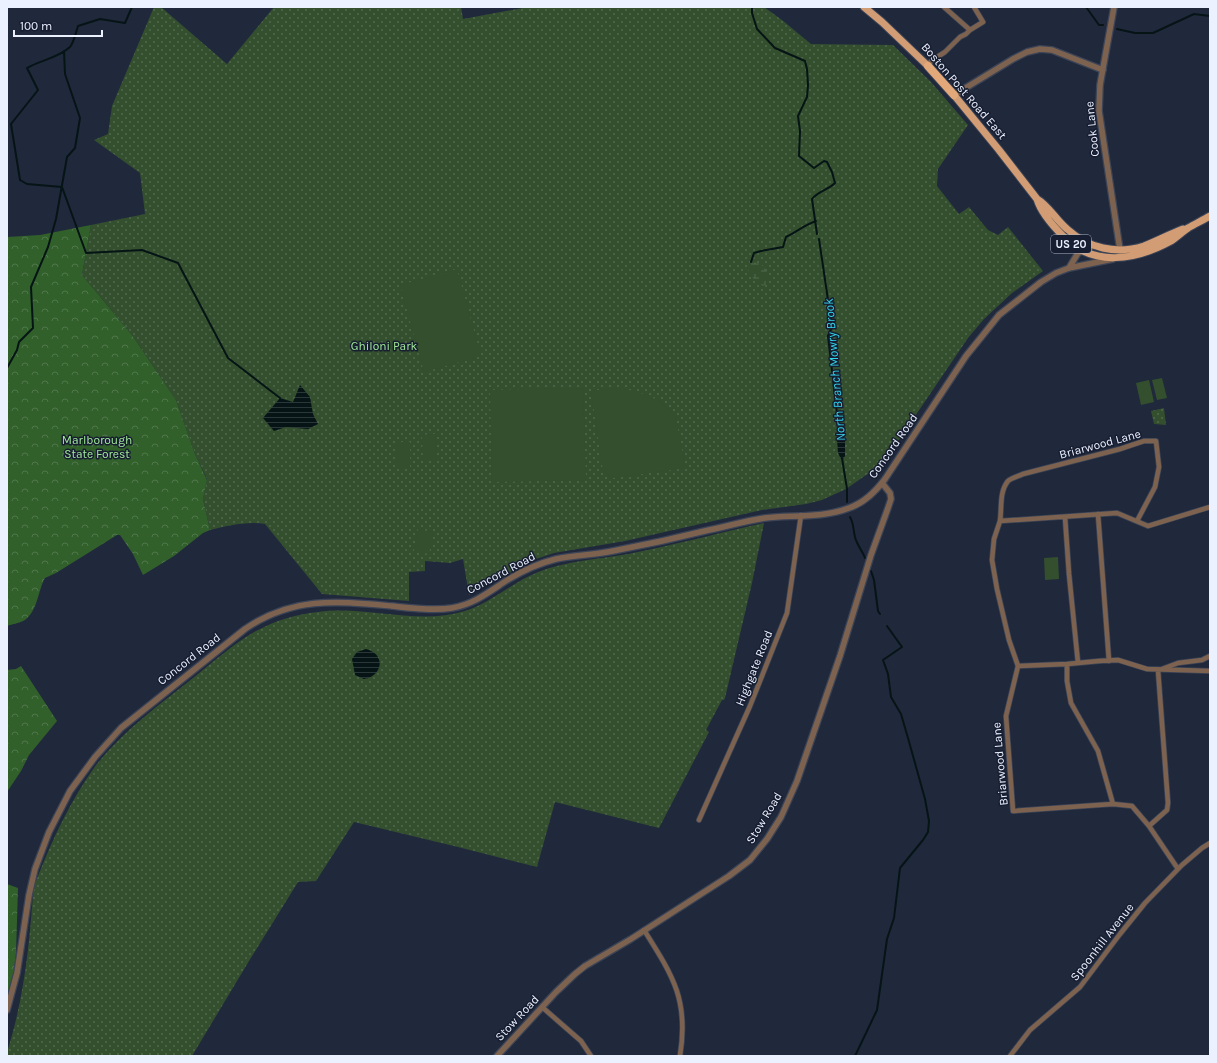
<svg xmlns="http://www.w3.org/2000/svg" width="1217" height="1063" viewBox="0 0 1217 1063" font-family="Karla,sans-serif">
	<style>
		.green { fill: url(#green-dots) }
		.forest { fill: url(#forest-crowns) }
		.wetland { fill: url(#wetland-marsh) }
		.pitch { fill: #334f2e }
		.water { fill: url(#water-rules) }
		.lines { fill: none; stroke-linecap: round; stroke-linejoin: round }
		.stream { stroke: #061416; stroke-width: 2 }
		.minor-casing { stroke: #3c4457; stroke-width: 6 }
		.tertiary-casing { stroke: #3c4457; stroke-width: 8 }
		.primary-casing { stroke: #3c4457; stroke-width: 9 }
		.trunk-casing { stroke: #3c4457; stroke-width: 10 }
		.minor { stroke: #7d634f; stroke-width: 4.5 }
		.tertiary { stroke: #7d634f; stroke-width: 5.5 }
		.primary { stroke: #d29d74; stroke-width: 7 }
		.trunk { stroke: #e3a87a; stroke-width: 8 }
		.labels { text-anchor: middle; stroke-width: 3; stroke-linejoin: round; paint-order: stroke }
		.shield { fill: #171e31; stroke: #abb2c1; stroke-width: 1 }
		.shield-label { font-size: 11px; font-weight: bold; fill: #ebf1ff }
		.street-label { font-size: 12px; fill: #ebf1ff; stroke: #171e31 }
		.park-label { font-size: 12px; fill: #a2e898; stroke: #171e31 }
		.water-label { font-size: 13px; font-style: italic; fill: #31d5eb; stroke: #171e31 }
	</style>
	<defs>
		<pattern id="green-dots" width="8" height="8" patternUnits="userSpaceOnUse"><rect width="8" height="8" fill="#334f2e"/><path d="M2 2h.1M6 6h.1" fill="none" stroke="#51694d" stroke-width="1.8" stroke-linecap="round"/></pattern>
		<pattern id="forest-crowns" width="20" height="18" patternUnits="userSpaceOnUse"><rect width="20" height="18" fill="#31602a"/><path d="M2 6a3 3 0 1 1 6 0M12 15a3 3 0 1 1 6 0" fill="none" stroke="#4f774a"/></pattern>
		<pattern id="wetland-marsh" width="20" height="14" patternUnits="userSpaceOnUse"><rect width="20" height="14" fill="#334f2e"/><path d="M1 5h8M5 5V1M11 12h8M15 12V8" fill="none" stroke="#51694d"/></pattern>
		<pattern id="water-rules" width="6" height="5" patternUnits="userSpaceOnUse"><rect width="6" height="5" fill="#061416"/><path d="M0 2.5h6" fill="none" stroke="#2a3739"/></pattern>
	</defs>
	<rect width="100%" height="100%" fill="#20283c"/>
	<path class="green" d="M154,7H161L227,64L274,7H461L463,19L528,7H764L782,20L811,44L893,45L931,82L968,125L938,169L937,186L959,214L969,207L988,230L998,235L1008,227L1043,271L1012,293L984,319L968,338L890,453L869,473L846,489L822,500L806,504L762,510L625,541L554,553L533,560L469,595L463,559L450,563L425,561V571L409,572V601L322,594L265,524C248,521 227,526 210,530L203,499L207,479L195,454L176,400L132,335L82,275L91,225L145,214L140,173L94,140L108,134L112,106Z
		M1164,408L1166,425L1154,424L1151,411Z
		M764,523L752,583L725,698L724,700H722L706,730L709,732L659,828L555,802L537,867L458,847L354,822L316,881L298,882L249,961L192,1056H7V1052C25,996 30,939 34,880L36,881C52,840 70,801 96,765C123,731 159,705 193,678C213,662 233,644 256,631C275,621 296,614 318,612C367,605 417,626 465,611C490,603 513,582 538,572C566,561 599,559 628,554C674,545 719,533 764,523Z"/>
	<path class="forest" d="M91,225L82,275L132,335L176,400L195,454L207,480L203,499L210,530L203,533L174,556L143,575L133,554L120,535H117L56,573L45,578C38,590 38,610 25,620C20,623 12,624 7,626V237L40,235Z
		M21,666L57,721L29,755L21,771L7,792V670L16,669Z
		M7,884L18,888L16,953L12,987L7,1010Z"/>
	<path class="wetland" d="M751,262C763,261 770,273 768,283L763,286C756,283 751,277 748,270Z"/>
	<path class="pitch" d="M457,269L481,356L424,372L400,285Z
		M1162,378L1167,398L1157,400L1152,380Z
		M1149,380L1154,402L1141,405L1136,383Z
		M583,388L586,480L492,482L490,390Z
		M613,388L636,391L658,400L675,415L686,468L613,478L603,471L591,391Z
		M435,434L437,459L423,460L422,435Z
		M397,442H410V468H397Z
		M418,529L433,532L429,554L414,551Z
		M1058,557L1059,579L1045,580L1044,558Z"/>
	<path class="water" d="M300,385L310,397L313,414L318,424L308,429L286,427L274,431L263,418L280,398L293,402Z
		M840,437L845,438V456L843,459H841L838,453L837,440Z
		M366,649C386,654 383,676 364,679L355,675L352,659L357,652Z"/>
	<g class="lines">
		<path class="stream" d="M132,7L125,23L100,19L78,26C76,32 74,42 70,47C58,58 41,60 27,68L38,90L11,124L20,180L27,184L62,187L86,253L142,250L178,263L228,358L280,398
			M752,7V13L757,29L775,48L805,61L807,69L808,85L807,97L798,116L800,131L799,156L814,168L824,161L827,162L832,172L835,183C828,190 818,191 812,199L817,234
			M1086,7L1099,25H1103
			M1117,29L1135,33H1153L1194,14L1210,16
			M819,239L832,327L828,336L840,439
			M751,262L754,253L761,251L783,247L786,237C797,232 804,225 816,221
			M7,368L17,350L19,342L33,328L31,287L48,247L56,219L67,157L75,148L80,118L65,74L64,51
			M842,458L847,489V502
			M850,517C854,524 853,529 855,537C856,543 863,552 865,558
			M871,571L874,580L878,611L880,614
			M855,1056L877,1010L887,939L894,918L900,868L923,840L928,832L929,821L925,799L908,738L901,714L891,697L888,674L883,660L902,647L887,626"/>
		<g class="minor-casing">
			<path id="minor" d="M944,7L970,30L983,22L974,7
				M928,66L931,61L945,52L960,37L966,34L970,30
				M1210,507L1148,526L1117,513L1000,521L994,539L992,560L997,589L1009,640L1018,666L1067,664L1099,661L1118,660L1147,669L1210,671
				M1098,514L1109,661
				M1065,517L1069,574L1078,663
				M1000,521C1002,508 999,492 1008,481C1011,478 1019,476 1023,474L1120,449L1144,441H1156L1159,467L1155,487L1137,521
				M1067,664V681L1071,703L1098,751L1113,804
				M1018,666L1006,716L1013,811L1113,804L1132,806L1149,826L1178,869
				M1162,669L1178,663L1202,660L1210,656
				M699,820L750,706L787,613L801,515
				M1149,826L1167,810L1168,803L1158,670
				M644,930C673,976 689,1000 680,1056
				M542,1007L581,1041L591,1056
				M1010,1056L1030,1030L1080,987L1120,934L1145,903L1182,865L1202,848L1210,843"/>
		</g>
		<g class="tertiary-casing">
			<path id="tertiary" d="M1114,7L1100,85L1099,111L1120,250
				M954,95L1013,59L1027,52L1040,49L1052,50L1103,70
				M1069,268L1078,253L1093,246
				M7,1010L17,973L29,895L35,869L49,832L70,791L95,757L121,728L245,629C293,596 337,601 392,606C411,608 433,611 452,608C475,604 490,591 509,579C524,570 540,563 556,559C575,555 594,555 613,551C645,545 677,538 709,530C728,526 746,521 765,518C792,515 824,518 849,508C864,503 876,491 885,479L966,356L983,335L999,315L1041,282L1056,273L1069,268L1113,259
				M497,1056L556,992L575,974L585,966L631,939L729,876L750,860L767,839L781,817L797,781L840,656L871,555L888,508L891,499L890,493L882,483"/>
		</g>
		<g class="primary-casing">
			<path id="primary" d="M864,7L882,22L928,66
				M954,95L999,150L1037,199C1041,213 1053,226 1063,236C1093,268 1136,260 1171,241C1177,237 1182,232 1188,228C1195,224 1203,220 1210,216
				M1037,199C1049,206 1056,220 1067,229C1088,248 1116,255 1144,246C1157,241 1170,234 1183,229"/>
		</g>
		<g class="trunk-casing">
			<path id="trunk" d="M928,66L954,95"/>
		</g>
		<use href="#minor" class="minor"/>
		<use href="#tertiary" class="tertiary"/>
		<use href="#primary" class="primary"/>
		<use href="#trunk" class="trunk"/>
	</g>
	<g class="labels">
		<rect class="shield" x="1051" y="235" width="40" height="18" rx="3"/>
		<g class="shield-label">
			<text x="1071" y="248">US 20</text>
		</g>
		<g class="street-label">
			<text transform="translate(964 91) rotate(49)" y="4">Boston Post Road East</text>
			<text transform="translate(1092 129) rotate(-96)" y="4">Cook Lane</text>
			<text transform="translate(1100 444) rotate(-15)" y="4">Briarwood Lane</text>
			<text transform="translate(893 446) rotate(-55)" y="4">Concord Road</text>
			<text transform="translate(501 573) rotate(-28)" y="4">Concord Road</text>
			<text transform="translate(189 659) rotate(-38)" y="4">Concord Road</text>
			<text transform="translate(754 668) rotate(-68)" y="4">Highgate Road</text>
			<text transform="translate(1000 764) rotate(-95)" y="4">Briarwood Lane</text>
			<text transform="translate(764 818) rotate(-59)" y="4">Stow Road</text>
			<text transform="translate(1102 942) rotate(-52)" y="4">Spoonhill Avenue</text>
			<text transform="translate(517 1018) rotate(-47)" y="4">Stow Road</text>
		</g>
		<g class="park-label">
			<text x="384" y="350">Ghiloni Park</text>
			<text x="97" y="444">Marlborough<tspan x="97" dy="14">State Forest</tspan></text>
		</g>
		<g class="water-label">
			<text transform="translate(834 370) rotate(-95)" y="5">North Branch Mowry Brook</text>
		</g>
	</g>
	<rect width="1217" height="1063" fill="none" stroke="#ebf1ff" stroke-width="16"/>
	<path d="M14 30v6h88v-6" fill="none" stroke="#ebf1ff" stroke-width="2"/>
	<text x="20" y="30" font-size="12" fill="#ebf1ff" stroke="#171e31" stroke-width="3" paint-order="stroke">100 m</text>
</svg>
